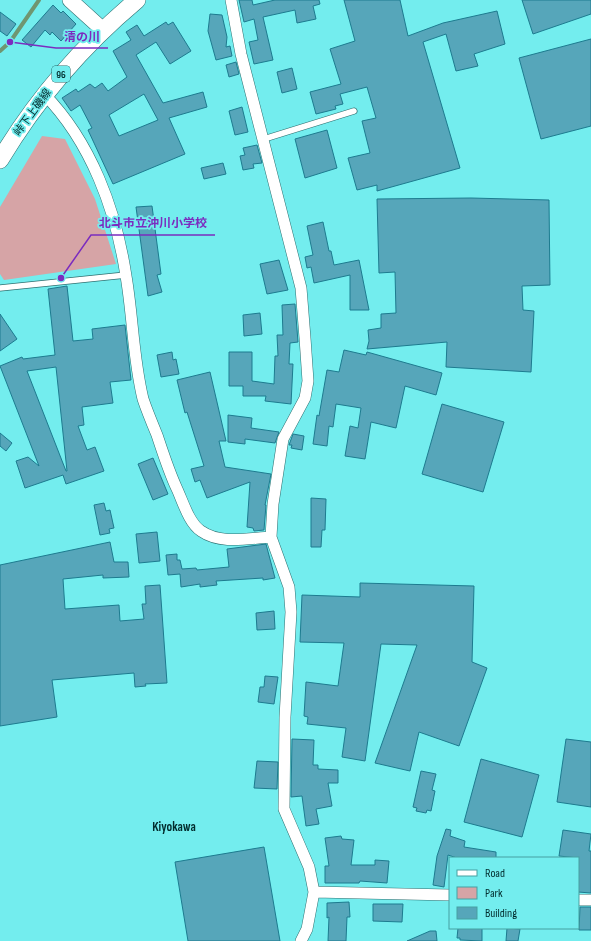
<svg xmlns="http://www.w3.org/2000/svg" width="591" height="941" viewBox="0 0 591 941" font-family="'Sofia Sans Condensed','Noto Sans JP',sans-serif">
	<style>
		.green { fill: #d6a4a6 }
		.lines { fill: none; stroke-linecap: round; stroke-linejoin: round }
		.stream { stroke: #6f9671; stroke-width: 4 }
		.building { fill: #56a6ba; stroke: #1d7b8f; fill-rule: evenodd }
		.lane-casing { stroke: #2f7071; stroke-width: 7 }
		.street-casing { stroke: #2f7071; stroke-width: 12 }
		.secondary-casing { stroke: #2f7071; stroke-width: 16 }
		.primary-casing { stroke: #2f7071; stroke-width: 18 }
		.lane { stroke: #fff; stroke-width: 5.5 }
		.street { stroke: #fff; stroke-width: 11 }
		.secondary { stroke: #fff; stroke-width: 15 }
		.primary { stroke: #fff; stroke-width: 17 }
		.labels { text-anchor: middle; stroke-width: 3.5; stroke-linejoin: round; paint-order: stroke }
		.shield { fill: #73edee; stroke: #246667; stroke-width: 1 }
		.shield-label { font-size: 10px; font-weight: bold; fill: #022c2d }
		.street-label { font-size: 11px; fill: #022c2d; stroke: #73edee }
		.quarter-label { font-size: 13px; font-weight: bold; fill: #022c2d; stroke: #73edee }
		.leader { fill: none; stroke: #7b2cbf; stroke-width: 1.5 }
		.callout-dot { fill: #7b2cbf; stroke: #73edee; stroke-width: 1.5 }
		.callout-label { font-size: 12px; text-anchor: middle; font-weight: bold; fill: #7b2cbf; stroke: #73edee; stroke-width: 3.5; stroke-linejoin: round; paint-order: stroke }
	</style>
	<rect width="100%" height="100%" fill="#73edee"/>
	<path class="green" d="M42,136L65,139L95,199L116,264L4,280L0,274V207Z"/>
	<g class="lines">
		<path class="stream" d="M0,51L10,42L39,0"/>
	</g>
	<path class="building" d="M239,0H252L253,5L275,0H319L320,4L313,6L316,19L297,23L295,10L263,17L273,60L254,64L249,42L258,40L254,19L244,22Z
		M344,0H400L408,36L443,23L497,11L505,44L474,54L478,66L456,71L446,34L423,42L460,168L377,191V185L357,190L348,158L370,153L362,121L376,118L367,87L340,94L343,104L335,106L336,109L316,114L310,92L341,84L330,49L355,41Z
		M522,0H591V14L533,34Z
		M53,5L61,13L63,11L76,24L61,41L52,32L50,35L45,30L31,47L22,40Z
		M0,12L16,24L7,36L0,31Z
		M210,14L222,15L227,37L226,47L230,46L232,56L216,60L208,31Z
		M166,22L168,25L173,22L191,51L170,64L156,42L136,55L163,103L203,92L207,107L169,118L185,154L113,184L88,130L92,128L80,105L71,111L62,98L76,89L78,92L90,84L95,88L102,83L108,91L127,77L113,51L131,40L126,32L137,25L144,36ZM144,94L158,120L119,136L109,115Z
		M591,39V126L541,139L519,58Z
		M236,62L239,74L229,77L226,65Z
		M292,68L297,89L282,93L277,72Z
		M242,107L248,132L235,135L229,111Z
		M327,130L337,168L305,178L295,139Z
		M257,145L262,163L253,164L254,168L243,170L240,156L245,155L243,148Z
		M223,163L226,174L204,179L201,168Z
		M471,198L549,200L550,285L522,286L523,310L534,311L531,372L446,367L447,342L367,349L369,341L368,330L381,328V314L396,313L395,272L379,273L377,199Z
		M152,206L161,274L157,275L162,292L148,296L136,207Z
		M323,222L329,251H331L334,265L359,260L369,310H350V275L314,283L311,267L307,268L305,257L313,255L307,226Z
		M279,260L288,290L267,294L260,264Z
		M67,286L73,341L93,339L92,329L125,325L131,380L110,382L113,403L82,407L84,425L78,426L87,450L95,447L104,471L66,484L63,475L25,488L16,461L28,457L39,466L0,366L22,357L23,359L55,355L48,289ZM56,367L67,471H66L27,371Z
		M295,304L298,342L290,343L289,364H293L291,404L265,401L266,396H243V386H229V352H252V381L274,384L275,356H278L277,335H283L282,305Z
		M260,313L262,334L244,336L243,315Z
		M0,314L17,339L0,351Z
		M344,350L366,355L367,352L442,373L436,395L405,386L396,428L371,422L365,459L345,456L350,426L358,428L361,408L336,404L333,427L329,426L327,446L313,444L317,415L319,416L327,370L339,372Z
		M172,352L173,360L176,359L179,374L161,377L157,355Z
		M210,372L226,441H219L225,467L271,474L265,505H266L264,530L254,531L253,528L247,527L250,482L207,498L200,480L195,482L191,469L204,466L187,412L185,413L177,380Z
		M442,404L504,422L483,492L422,474Z
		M228,415L252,418L251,428L279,432L275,443L245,439V444L228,442Z
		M0,433L12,443L6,451L0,446Z
		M293,434L304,436L302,450L291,448L292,445H289Z
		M153,458L168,494L153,500L138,464Z
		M311,498L326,499L325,530H322L321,547H311Z
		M104,503L106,511L110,510L114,528L109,529L110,533L100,535L94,505Z
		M157,532L160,561L139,563L136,534Z
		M110,542L114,562H128L129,577L103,578V575L63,579L65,609L119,605L120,621L144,619L142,604H146L145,586L160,585L167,683L145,684L146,686L135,687L134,673L52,680L57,717L0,726V565Z
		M266,544L275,578L263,580V578L216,581L217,585L200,587V584L181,587L180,574L168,575L166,555L177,554V560H180L182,569L196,568L197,570L229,567L227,549Z
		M360,583L474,586L472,662L487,668L459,746L419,732L410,771L375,763L417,645L381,644L365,761L342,757L346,728L307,724L308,717L304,716L306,682L338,686L344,643L300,642L302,595L360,597Z
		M274,611L275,629L257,630L256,613Z
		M265,676L278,677L274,704L258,702L260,687H264Z
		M292,739L314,740L313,765H318V769L338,770V783H328L332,806L316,809L319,824L306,826L302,796L291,797Z
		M566,739L591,742V807L557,802Z
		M481,759L539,775L522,837L464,822Z
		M257,761L278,762L277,789L254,788Z
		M421,771L436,774L432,790L435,791L431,811L427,810L426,813L416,811L417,808L413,807Z
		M446,829L451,830L450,836L465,841L464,847L496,852V858H457L448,855L444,887L433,885L437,856Z
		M563,830L591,834L589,851H591V893L578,892V858L559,856Z
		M341,836L342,839L354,840L351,865H375V860L389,861L387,883L360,881L359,883H325V866H329L325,838Z
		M264,847L280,941H188L175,862Z
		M349,902L350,917H347L346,941H328L329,917L327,918V903Z
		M373,904H403L402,922L373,921Z
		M580,907H591V930H579Z
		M458,928H482V941L460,940V938H457Z
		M507,928L520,929L518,941H506Z
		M430,931H436L437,941H407Z"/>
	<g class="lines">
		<g class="lane-casing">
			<path id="lane" d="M264,139L354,111
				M0,288L126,275"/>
		</g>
		<g class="street-casing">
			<path id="street" d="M231,0L241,54L301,288L305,338L308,381L305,398L283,439L273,504L271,537L289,587L291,612L285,717L284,809L309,867L314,892L307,929L301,941
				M44,94C91,142 116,210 126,276C133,317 133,358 143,399C147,411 152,423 157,435C163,453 169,472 177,489C183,502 189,523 201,531C221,545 249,538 271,537
				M314,892L450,895
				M578,900H591"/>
		</g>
		<g class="secondary-casing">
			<path id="secondary" d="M70,0L102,29"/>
		</g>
		<g class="primary-casing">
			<path id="primary" d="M0,160C37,98 81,47 137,0"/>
		</g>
		<use href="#lane" class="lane"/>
		<use href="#street" class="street"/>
		<use href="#secondary" class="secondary"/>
		<use href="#primary" class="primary"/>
	</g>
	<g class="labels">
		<rect class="shield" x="52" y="66" width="18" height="16" rx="3"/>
		<g class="shield-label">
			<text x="61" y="78">96</text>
		</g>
		<g class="street-label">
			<text transform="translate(32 112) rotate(-54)" y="4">峠下上磯線</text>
		</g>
		<g class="quarter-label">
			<text x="174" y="831">Kiyokawa</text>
		</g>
	</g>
	<path class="leader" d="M10 42L56 48H108M61 278L91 235H215"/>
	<g class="callout-dot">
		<circle cx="10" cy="42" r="4"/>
		<circle cx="61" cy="278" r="4"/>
	</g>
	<g class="callout-label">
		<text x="82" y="41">清の川</text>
		<text x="153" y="227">北斗市立沖川小学校</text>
	</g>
	<rect x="449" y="857" width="130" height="72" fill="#73edee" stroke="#46a0a1"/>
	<rect x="457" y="870" width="20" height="6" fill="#ffffff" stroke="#46a0a1"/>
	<text x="485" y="877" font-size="12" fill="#022c2d">Road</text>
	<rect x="457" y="887" width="20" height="12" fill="#d6a4a6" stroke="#46a0a1"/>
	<text x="485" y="897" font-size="12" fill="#022c2d">Park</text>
	<rect x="457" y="907" width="20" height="12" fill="#56a6ba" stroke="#46a0a1"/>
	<text x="485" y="917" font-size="12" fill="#022c2d">Building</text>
</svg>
